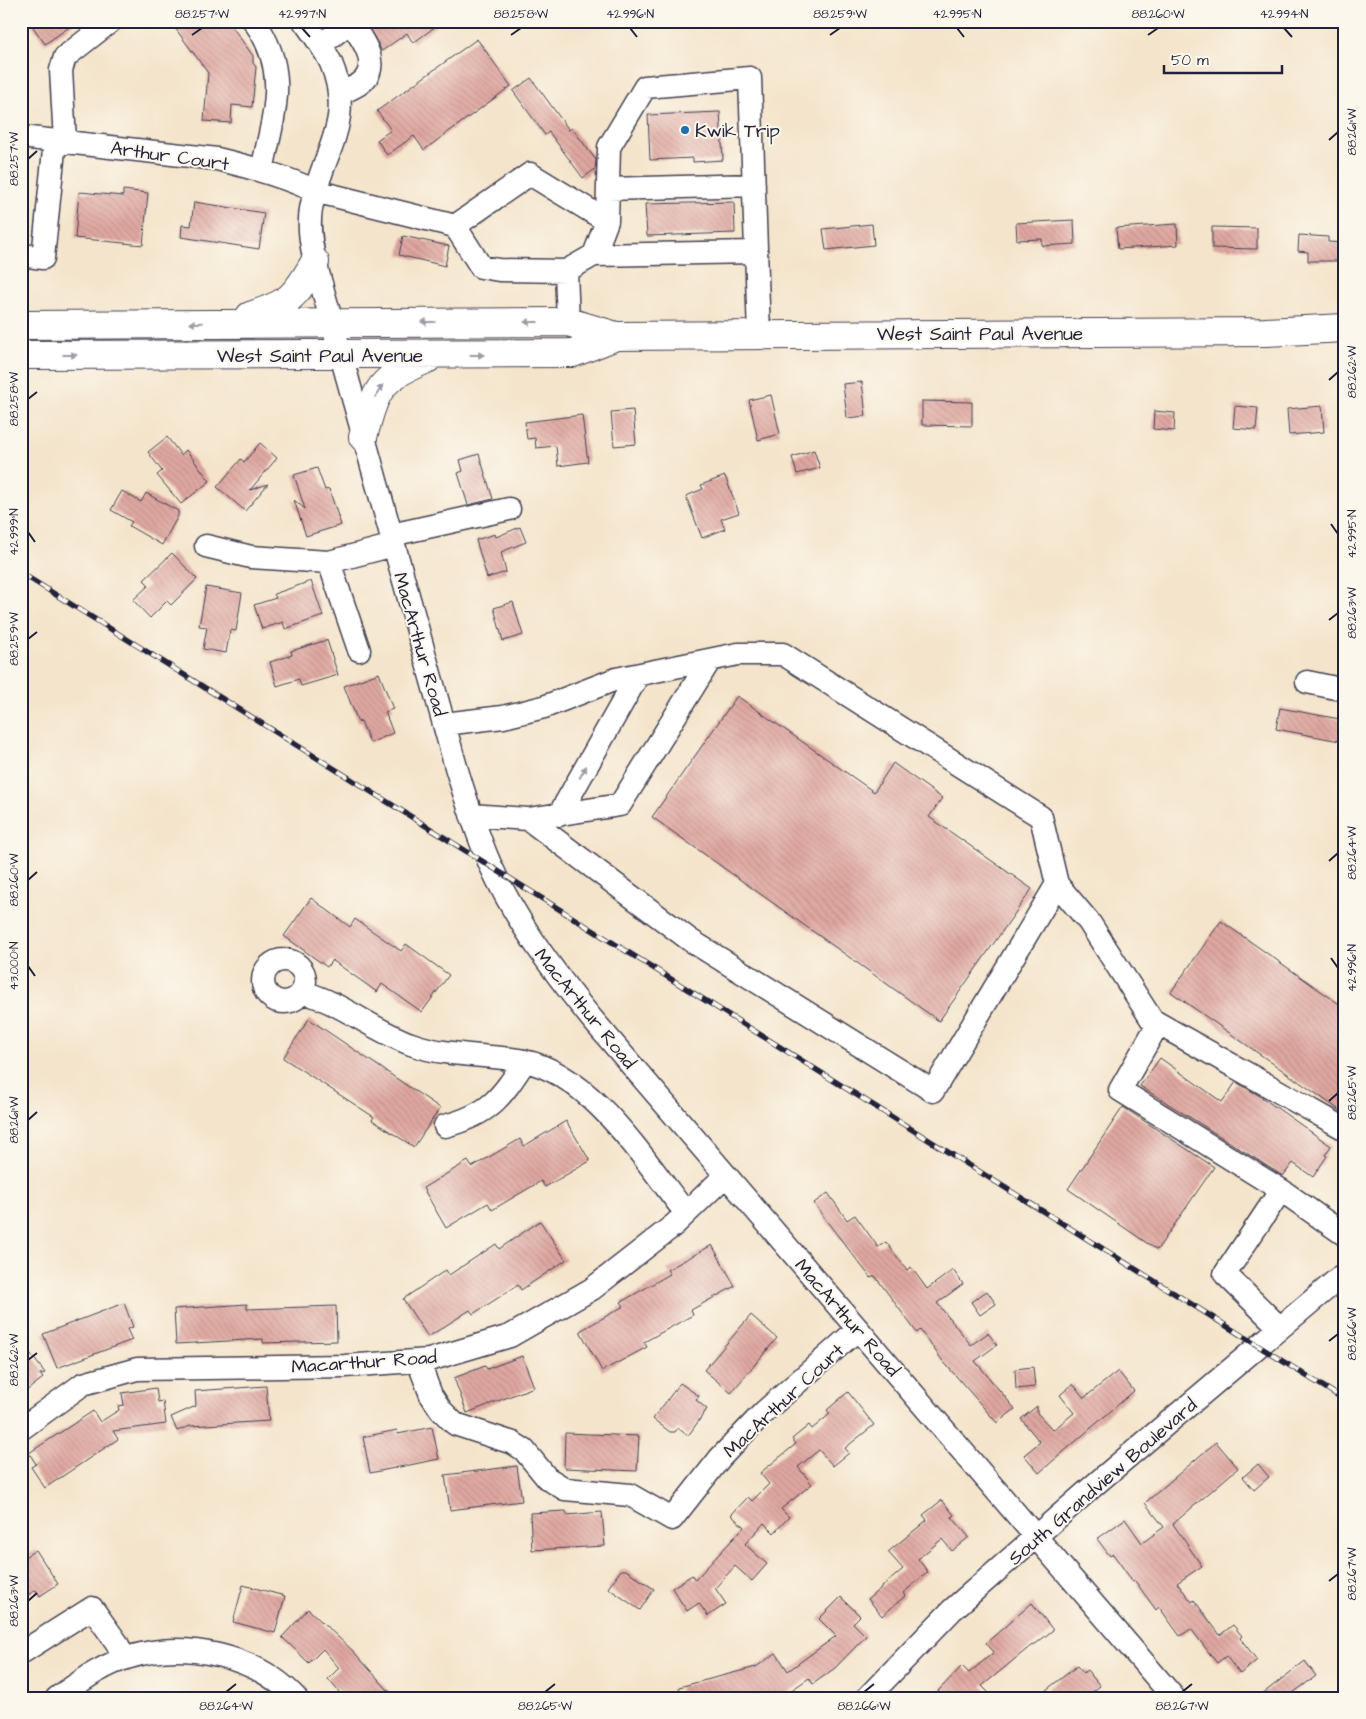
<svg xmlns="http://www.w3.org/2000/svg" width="1366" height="1719" viewBox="0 0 1366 1719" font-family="'Architects Daughter',sans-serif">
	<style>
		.building { fill: url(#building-back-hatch) }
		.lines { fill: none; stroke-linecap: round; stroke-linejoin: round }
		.minor-casing { stroke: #423f51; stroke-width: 25 }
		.major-casing { stroke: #423f51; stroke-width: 30 }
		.minor { stroke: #fff; stroke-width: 22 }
		.major { stroke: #fff; stroke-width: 28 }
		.rail-casing { stroke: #22223b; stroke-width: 5.5 }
		.rail { stroke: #fbf7ec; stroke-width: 4; stroke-dasharray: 11; stroke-linecap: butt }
		.oneway { fill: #9c9ca7 }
		.ticks { fill: none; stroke: #22223b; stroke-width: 2 }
		.poi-dot { fill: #1f6fb2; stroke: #fbf7ec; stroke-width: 2 }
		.labels { text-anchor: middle; stroke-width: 4; stroke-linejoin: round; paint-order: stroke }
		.poi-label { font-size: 19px; fill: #22223b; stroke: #fbf7ec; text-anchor: start }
		.street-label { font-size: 19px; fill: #22223b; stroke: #fbf7ec }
		.neatline { fill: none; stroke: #22223b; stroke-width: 2 }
		.ticks-label { font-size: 12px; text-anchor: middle; fill: #22223b }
	</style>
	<defs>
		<pattern id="building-back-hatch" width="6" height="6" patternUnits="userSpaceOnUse" patternTransform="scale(1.25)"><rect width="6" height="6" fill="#dfa7a0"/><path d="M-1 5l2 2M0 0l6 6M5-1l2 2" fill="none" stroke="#bf8f8b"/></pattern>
	</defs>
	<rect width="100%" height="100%" fill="#fbf7ec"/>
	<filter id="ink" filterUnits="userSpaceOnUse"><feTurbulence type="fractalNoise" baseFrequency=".02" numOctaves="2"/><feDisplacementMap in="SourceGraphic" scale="10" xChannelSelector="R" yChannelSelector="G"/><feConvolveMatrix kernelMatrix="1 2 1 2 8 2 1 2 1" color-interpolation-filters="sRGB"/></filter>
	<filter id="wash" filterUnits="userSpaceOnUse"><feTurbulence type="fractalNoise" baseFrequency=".0096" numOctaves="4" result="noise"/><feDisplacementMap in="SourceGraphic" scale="20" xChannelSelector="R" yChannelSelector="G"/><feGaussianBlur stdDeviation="1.12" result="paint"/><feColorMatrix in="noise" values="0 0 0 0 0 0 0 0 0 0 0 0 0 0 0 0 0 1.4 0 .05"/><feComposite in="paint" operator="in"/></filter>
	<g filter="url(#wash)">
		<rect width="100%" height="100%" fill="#f4e4cb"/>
		<g id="blocks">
			<path class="building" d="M29,21H78L45,44Z
				M170,21H228L253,56V63L256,67L252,107L232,105L231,123L204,121L208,73Z
				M365,21H443L413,43L407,33L382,51Z
				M477,39L511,86L424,150L414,136L387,155L377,140L391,130L377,111Z
				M531,78L569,130L572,128L596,160L595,169L583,178L549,132L545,135L513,91Z
				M720,112L723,160L693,162V158L650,160L648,115Z
				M123,190L148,193L143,245L75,238L79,192L123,196Z
				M194,202L264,213L259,249L181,237L182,225L191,226Z
				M734,202L735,233L647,236L645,204Z
				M1074,220L1075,244L1042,246V239L1017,240L1016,223Z
				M872,224L874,245L826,250L823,229Z
				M1177,224L1178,245L1118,249L1116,228Z
				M1212,227L1257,228V249L1212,248Z
				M1299,235L1328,237V242L1345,243V261H1308V252L1298,251Z
				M403,236L449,246L445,266L399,255Z
				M862,382L866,416L847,418L843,384Z
				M771,395L780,434L758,440L749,400Z
				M922,401L972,402V426L922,425Z
				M1235,406L1258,408L1256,430L1233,428Z
				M1322,406L1324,432L1289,435L1287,409Z
				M633,410L636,444L614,446L611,412Z
				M1154,411L1175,413L1174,431L1153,429Z
				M582,415L588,462L558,466L556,446L536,448L535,438L527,439L525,422Z
				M167,437L181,455L186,450L210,481L181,504L157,475L162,471L148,452Z
				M260,443L277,458L250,490L268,484L245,511L217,487L241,459L244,462Z
				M814,450L820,468L797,474L792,457Z
				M479,454L493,499L468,505L458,473L463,471L460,460Z
				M317,468L325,490L329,489L341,525L306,536L294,500L305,509L294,475Z
				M725,476L739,513L721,519L725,529L702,538L686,496L703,489L701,485Z
				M122,491L141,502L146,493L178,511V516L162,545L129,526L132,522L111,510Z
				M520,527L526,542L501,552L506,572L487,578L476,540L495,534L496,537Z
				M172,553L197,579L171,605L167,601L150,618L133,600L149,585L144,580Z
				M311,581L323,616L285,629L283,622L262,629L254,605L276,598L274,594Z
				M206,587L242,593L236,631L230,630L226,653L203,649L207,627L199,626Z
				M513,602L523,635L503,641L494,608Z
				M327,640L338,675L301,686L299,679L277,686L270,662L292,655L291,651Z
				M379,673L393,709L385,712L393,733L370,743L361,721L358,722L344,686Z
				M737,696L874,792L893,763L942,798L929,817L1032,889L939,1021L652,817Z
				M1280,708L1345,720V742L1276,729Z
				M311,898L350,927L355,919L401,951L406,944L449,975L422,1012L382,984L377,992L332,960L327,967L284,936Z
				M1221,921L1345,1008V1114L1171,992Z
				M309,1019L440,1108L414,1147L372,1120L374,1117L283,1058Z
				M1160,1058L1222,1102L1236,1082L1260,1096L1331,1146L1325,1155L1327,1156L1313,1177L1293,1163L1283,1176L1140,1086Z
				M1123,1107L1214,1167L1157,1250L1068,1189Z
				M566,1121L590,1161L545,1187L541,1181L492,1210L488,1203L446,1228L423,1188L468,1161L472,1167L520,1139L524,1146Z
				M828,1193L847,1220L855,1215L878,1247L886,1242L907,1270L911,1267L927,1289L953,1270L963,1284L937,1303L971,1345L988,1333L997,1345L975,1361L1015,1409L997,1423L942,1360L920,1330L917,1333L875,1276L871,1278L824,1218L814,1203Z
				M540,1221L566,1260L521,1290L518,1285L473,1314L470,1310L428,1337L403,1299L446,1270L449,1275L496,1244L499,1249Z
				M712,1245L735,1286L691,1310L693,1315L644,1342L647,1347L602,1371L580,1331L624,1306L621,1302L670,1274L667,1270Z
				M987,1291L996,1304L980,1315L971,1302Z
				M124,1303L133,1327L127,1329L132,1340L57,1368L43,1334Z
				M247,1304V1309L336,1306L337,1341L263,1343V1339L176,1344L174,1309Z
				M751,1315L777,1338L731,1393L704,1370Z
				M21,1341L45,1373L40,1374L43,1378L21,1395Z
				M522,1356L534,1387L467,1413L454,1378L485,1366L487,1369Z
				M1033,1367L1035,1387L1016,1389L1015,1369Z
				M1118,1371L1134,1391L1039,1473L1024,1455L1040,1442L1021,1419L1037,1406V1413L1053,1430L1074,1413L1060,1395L1073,1384L1084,1398Z
				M680,1383L699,1396L696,1400L707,1409L688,1436L678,1428L675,1432H670L653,1419Z
				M266,1386L269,1421L190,1426L177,1431L171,1417L196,1406L195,1391Z
				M156,1388L158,1402L163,1401L166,1424L113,1431L118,1439L45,1488L31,1467L36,1464L29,1453L93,1411L100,1422L119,1410L118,1406L124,1405L122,1393Z
				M848,1392L874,1425L845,1448L849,1453L833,1466L819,1450L798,1467L812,1484L781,1509L789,1517L774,1533L764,1523L745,1544L767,1564L752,1581L735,1566L715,1588L726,1604L708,1616L699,1603L687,1611L672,1588L692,1575L695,1580L744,1527L731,1515L748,1497L752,1501L769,1484L760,1473L796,1444L792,1439L809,1425L812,1429L830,1414L827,1410Z
				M432,1427L439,1459L370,1473L363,1437L397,1430L398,1434Z
				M565,1433L639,1436L637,1471L564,1468Z
				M1216,1442L1238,1468L1173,1524L1202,1566L1177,1583L1192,1602L1194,1600L1220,1635L1233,1625L1242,1636L1240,1638L1257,1660L1240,1674L1226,1656L1217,1663L1191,1629L1180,1636L1159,1607L1156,1610L1135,1581L1133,1582L1113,1554L1110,1556L1097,1539L1125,1519L1142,1543L1164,1527L1145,1503Z
				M1258,1464L1269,1477L1254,1490L1243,1477Z
				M517,1466L522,1501L450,1510L445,1475Z
				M942,1500L954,1515L952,1517L969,1537L952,1551L942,1539L918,1559L928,1572L903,1593L905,1596L882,1616L868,1599L903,1569L888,1552L927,1520L923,1515Z
				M566,1511L567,1515L602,1512L605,1546L532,1550L530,1513Z
				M36,1550L58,1584L40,1596L36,1590L21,1599V1559Z
				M621,1570H626L654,1589L640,1610L608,1588Z
				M243,1585L285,1596L275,1633L233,1622Z
				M841,1597L860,1616L853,1623L866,1636L835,1668L813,1684L809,1678L780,1698H764L761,1694L744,1698H681L679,1687L756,1667L776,1653L788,1671L836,1636L819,1619Z
				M1032,1603L1053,1630L1033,1646L1032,1645L982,1686L994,1698H944L938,1691L962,1666L969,1673L994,1652L986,1643Z
				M308,1609L353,1651L395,1698H344L328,1679L339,1668L323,1649L309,1663L282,1637Z
				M1305,1661L1316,1676L1286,1698H1257Z
				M1077,1666L1083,1673L1087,1670L1100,1686L1085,1698H1053L1046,1690Z"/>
		</g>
	</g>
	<g filter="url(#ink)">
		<use href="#blocks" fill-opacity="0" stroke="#423f51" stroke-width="1"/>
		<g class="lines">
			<g class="minor-casing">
				<path id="minor" d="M254,21C291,72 273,115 262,171
					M304,21C314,35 324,48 331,63C356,124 321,153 311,209C308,227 311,244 315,262L456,767C466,800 476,832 490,864C515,920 553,971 592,1019L1174,1698
					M321,45L345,26L352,25C362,39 380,63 364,80C359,86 347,90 339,94
					M21,137L217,159C250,167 284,176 315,191L455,226L530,174L607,221
					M65,141L61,70L65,57L111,21
					M608,189L754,185
					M455,226L481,267L499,270L566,271
					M21,255L43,258L55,140
					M594,255L756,252
					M568,322L566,271L594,255L607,221L609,147L645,87L750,78L759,334
					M391,535L509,509
					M206,546L251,557L329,562L394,545
					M329,562L359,650
					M1307,682L1345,690
					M444,724L503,717L544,707L616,679L738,654H783L1041,817L1057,884L933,1091L690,940L528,819L471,815
					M559,815L638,675
					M528,819L620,805L710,660
					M1057,884L1089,922L1152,1020L1345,1129
					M263 981a21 21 0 1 1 42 0a21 21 0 1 1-42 0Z
					M302,992C341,1002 374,1031 411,1044C447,1057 487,1054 524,1061C592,1074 645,1162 686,1213
					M1158,1024L1120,1090L1281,1190
					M445,1126C490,1114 500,1099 525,1061
					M1280,1328L1225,1274L1281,1190L1345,1235
					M418,1361L431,1395L441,1410L455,1424L513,1443L524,1450L547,1478L565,1489L630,1495L672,1519L720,1458L764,1412L858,1329
					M21,1429L83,1384L137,1369L345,1366L429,1360L510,1336L592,1289L674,1225L726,1175
					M21,1653L92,1608L117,1643L124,1659
					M57,1698C80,1682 102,1665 130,1657C184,1640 256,1655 296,1698
					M867,1698L952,1610L1099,1481L1345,1273"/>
			</g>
			<g class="major-casing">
				<path id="major" d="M250,316C289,303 294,299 315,262
					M21,325L568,322L616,336L1266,332L1345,328
					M21,355L573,353L616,336
					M363,437C376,388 379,379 427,359"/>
			</g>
			<use href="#minor" class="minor"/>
			<use href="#major" class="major"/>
			<g class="rail-casing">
				<path id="rail" d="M21,573L1345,1400"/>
			</g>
			<use href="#rail" class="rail"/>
		</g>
		<defs><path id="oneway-solid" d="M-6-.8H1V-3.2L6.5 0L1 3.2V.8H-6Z" transform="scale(1.25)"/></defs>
		<g class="oneway">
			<use href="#oneway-solid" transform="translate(428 322) rotate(-180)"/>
			<use href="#oneway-solid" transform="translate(531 322) rotate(-180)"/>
			<use href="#oneway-solid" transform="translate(196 323) rotate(179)"/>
			<use href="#oneway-solid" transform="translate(70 355)"/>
			<use href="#oneway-solid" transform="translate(477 355)"/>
			<use href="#oneway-solid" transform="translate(379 391) rotate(-59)"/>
			<use href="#oneway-solid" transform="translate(583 772) rotate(-61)"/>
		</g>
	</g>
	<path class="ticks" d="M302,28L310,37M630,28L637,37M957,28L964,37M1284,28L1292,37M192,35L202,28M511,35L521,28M830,35L840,28M1148,35L1158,28M1329,140L1338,132M28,159L37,151M1329,380L1338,372M28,399L37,392M1331,524L1338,534M28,532L35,542M1329,620L1338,613M28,639L37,632M1329,861L1338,853M28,880L37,872M1331,958L1338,968M28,966L35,976M1329,1101L1338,1093M28,1120L37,1112M1329,1341L1338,1334M28,1360L37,1353M1329,1581L1338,1574M28,1601L37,1593M226,1692L236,1684M545,1692L555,1684M864,1692L874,1684M1182,1692L1192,1684"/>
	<circle class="poi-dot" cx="685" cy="130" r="5"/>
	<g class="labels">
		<g class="poi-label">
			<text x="695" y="137">Kwik Trip</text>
		</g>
		<g class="street-label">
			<text transform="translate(170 155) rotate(8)" y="7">Arthur Court</text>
			<text x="980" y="340">West Saint Paul Avenue</text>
			<text x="320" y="362">West Saint Paul Avenue</text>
			<text transform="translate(421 644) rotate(74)" y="7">MacArthur Road</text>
			<text transform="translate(586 1008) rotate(51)" y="7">MacArthur Road</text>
			<text transform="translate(848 1317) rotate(49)" y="7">MacArthur Road</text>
			<text transform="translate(364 1361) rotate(-4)" y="7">Macarthur Road</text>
			<text transform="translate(783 1400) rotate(-43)" y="7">MacArthur Court</text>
			<text transform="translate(1102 1481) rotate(-41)" y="7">South Grandview Boulevard</text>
		</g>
	</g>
	<rect width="1366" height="1719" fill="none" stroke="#fbf7ec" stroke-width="55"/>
	<path d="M1164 65v8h118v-8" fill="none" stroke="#22223b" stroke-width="2.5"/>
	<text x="1171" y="65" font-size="15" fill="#22223b" stroke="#fbf7ec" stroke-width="4" paint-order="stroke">50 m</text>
	<rect x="28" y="28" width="1310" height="1664" class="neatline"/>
	<g class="ticks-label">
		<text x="202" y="18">88.257°W</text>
		<text x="302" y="18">42.997°N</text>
		<text x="521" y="18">88.258°W</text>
		<text x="630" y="18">42.996°N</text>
		<text x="840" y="18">88.259°W</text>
		<text x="957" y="18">42.995°N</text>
		<text x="1158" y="18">88.260°W</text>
		<text x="1284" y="18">42.994°N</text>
		<text transform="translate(1352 132) rotate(-90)" y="4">88.261°W</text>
		<text transform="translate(14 159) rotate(-90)" y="4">88.257°W</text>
		<text transform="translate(1352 372) rotate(-90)" y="4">88.262°W</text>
		<text transform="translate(14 399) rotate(-90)" y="4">88.258°W</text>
		<text transform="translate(14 532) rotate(-90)" y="4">42.999°N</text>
		<text transform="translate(1352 534) rotate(-90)" y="4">42.995°N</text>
		<text transform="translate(1352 613) rotate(-90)" y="4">88.263°W</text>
		<text transform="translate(14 639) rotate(-90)" y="4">88.259°W</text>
		<text transform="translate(1352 853) rotate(-90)" y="4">88.264°W</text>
		<text transform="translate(14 880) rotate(-90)" y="4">88.260°W</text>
		<text transform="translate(14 966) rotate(-90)" y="4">43.000°N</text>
		<text transform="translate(1352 968) rotate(-90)" y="4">42.996°N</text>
		<text transform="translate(1352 1093) rotate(-90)" y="4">88.265°W</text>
		<text transform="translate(14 1120) rotate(-90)" y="4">88.261°W</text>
		<text transform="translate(1352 1334) rotate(-90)" y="4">88.266°W</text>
		<text transform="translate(14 1360) rotate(-90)" y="4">88.262°W</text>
		<text transform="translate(1352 1574) rotate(-90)" y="4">88.267°W</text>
		<text transform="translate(14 1601) rotate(-90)" y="4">88.263°W</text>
		<text x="226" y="1710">88.264°W</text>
		<text x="545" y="1710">88.265°W</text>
		<text x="864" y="1710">88.266°W</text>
		<text x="1182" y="1710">88.267°W</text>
	</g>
</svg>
